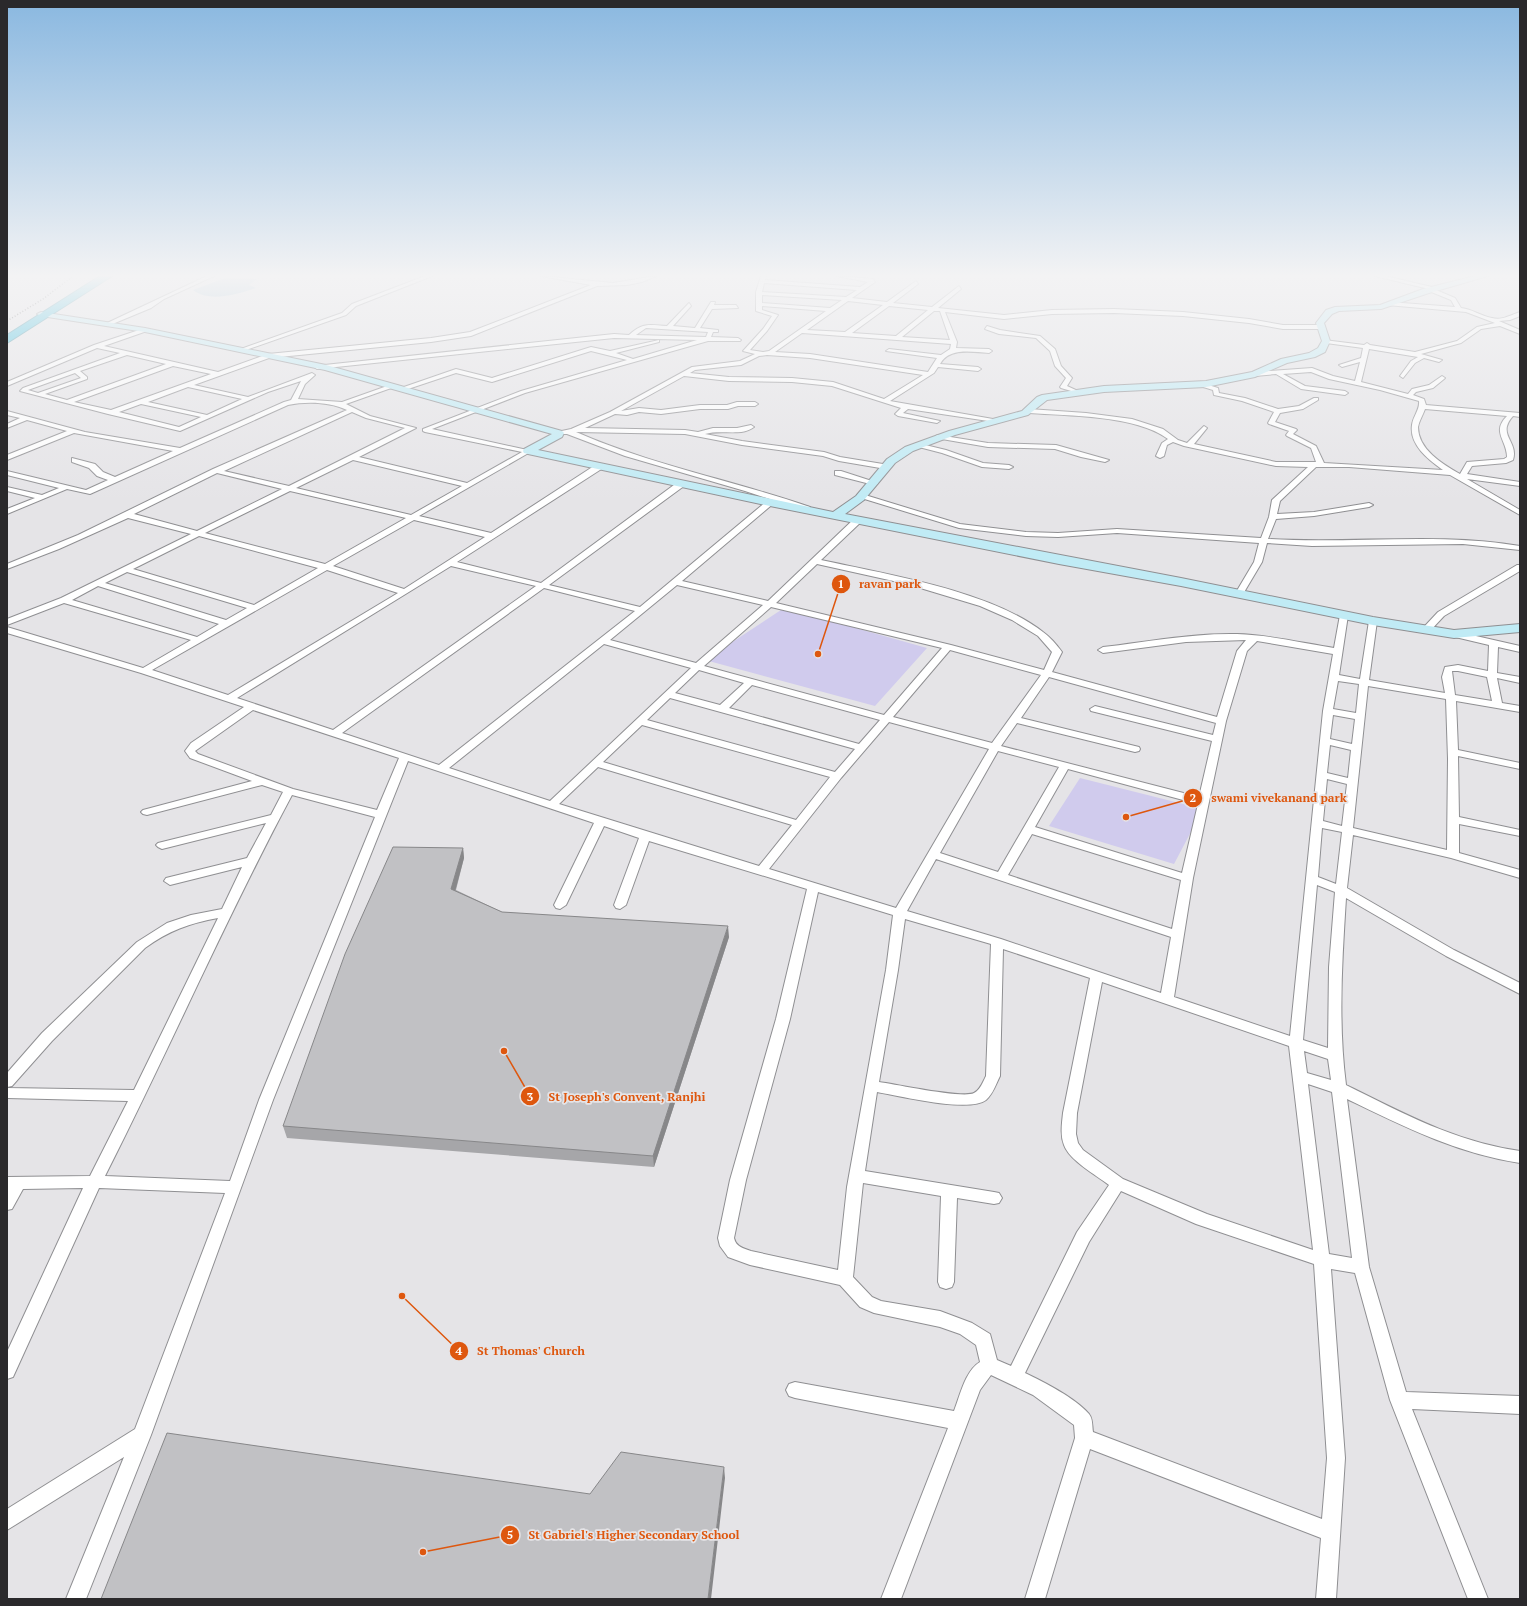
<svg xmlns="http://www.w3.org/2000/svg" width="1527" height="1606" viewBox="0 0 1527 1606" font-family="'PT Serif',serif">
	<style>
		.green { fill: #d0cbed }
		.water { fill: #9dbfd5 }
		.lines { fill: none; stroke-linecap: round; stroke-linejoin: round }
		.street-casing { stroke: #8f8f92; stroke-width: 2 }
		.secondary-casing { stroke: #8f8f92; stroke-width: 2 }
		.highway-casing { stroke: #2d889f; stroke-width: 2 }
		.street { fill: #fff; fill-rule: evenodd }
		.secondary { fill: #c0ebf5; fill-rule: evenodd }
		.highway { fill: #2ebbdd; fill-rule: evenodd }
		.rail { stroke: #636264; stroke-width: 1.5; stroke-dasharray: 1 2; stroke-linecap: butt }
		.wall { fill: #a6a6a9 }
		.shaded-wall { fill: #878789 }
		.building { fill: #c1c1c4; stroke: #878789 }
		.leader { fill: none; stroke: #de570e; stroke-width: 1.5 }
		.callout-dot { fill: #de570e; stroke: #e5e4e7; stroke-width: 1.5 }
		.mark-label { font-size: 12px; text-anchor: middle; font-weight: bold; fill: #fff }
		.callout-label { font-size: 12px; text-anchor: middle; font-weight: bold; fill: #de570e; stroke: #e5e4e7; stroke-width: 3.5; stroke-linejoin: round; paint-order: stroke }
	</style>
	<rect width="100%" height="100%" fill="#e5e4e7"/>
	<path class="green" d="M784,608L927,648L875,706L705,660Z
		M1080,778L1203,809L1174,864L1049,826Z"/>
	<path class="water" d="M225,278L257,279L249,285L256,288C237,294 210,303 193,290Z"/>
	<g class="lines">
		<g class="street-casing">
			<path id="street" d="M207,276H214L164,299L151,308L110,325L105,324Z
				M425,276H432L356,306L346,315L243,351L238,350L342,313L352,304Z
				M541,276L613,283L656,276L642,282L627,285L597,286L471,336L431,342L269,358L194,385L248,397L312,373L315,375L305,384L298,399L342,402L390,385H394V387L346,404L370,416L416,428L359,457L467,483L522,452L425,432L423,431V429L521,391L627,360L591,351L492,382L456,373L405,390H401V388L456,369L492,378L591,347L610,351L659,340V342L616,353L633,359L697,340L614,338L317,369L314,367L315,366L614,334L629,335C643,322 649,325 667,326L689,303L691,306L673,326L695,328L711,302H715L714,305H736L738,308L712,309L700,328L718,330V332H713L711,337L738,338L741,340L740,341H708L525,393L432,429L532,451L419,516L491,533L597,464H603V468L457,562L541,583L678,482H684V486L549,585L640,607L767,501L774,503L682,581L768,601L855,518H861V522L821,560C886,574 991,591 1043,632C1050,637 1057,645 1062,652L1052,672L1217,717L1237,651L1246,640L1186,642L1103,653L1098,650L1103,647C1147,642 1192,633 1237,634C1270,635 1302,643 1334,648L1340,615L1344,612L1348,615L1339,675L1360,679L1369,621L1373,618L1377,621L1369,680L1445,693L1442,677L1445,667L1458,665L1488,671L1489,645L1451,636V632L1454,631L1520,646V652L1498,647L1497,673L1520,677V683L1497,678L1502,703L1520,706V712L1456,701L1458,750L1520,763V769L1458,756L1459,817L1520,830V836L1459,824V853L1520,870V878L1451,858L1353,835L1347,888L1454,950L1520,983V994L1446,956L1346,898C1342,961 1338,1023 1346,1085C1405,1114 1453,1141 1520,1151V1163C1456,1153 1405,1127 1347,1099L1369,1267L1406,1392L1520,1396V1414L1412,1409L1488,1599H1468L1390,1400L1355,1273L1331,1269L1345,1458L1336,1599H1316L1321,1538L1090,1449L1045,1599H1025L1075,1438L1074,1425L1033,1395L991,1375L980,1390L901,1599H881L948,1428L795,1398L789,1396L786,1390L789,1384L795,1382L954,1411C960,1396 965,1371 980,1362L976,1345L960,1334L940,1327L874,1313L860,1307L840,1285L750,1265L728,1257L720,1246L718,1238L730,1180L776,1019L807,889L649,841L626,905L620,909L616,908L614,905L639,838L604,826L566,905L560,909L556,908L554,905L594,823L408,761L273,1100L151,1435L86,1599H66L124,1457L7,1530V1509L135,1429L225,1193L99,1188L13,1377L7,1379V1352L83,1188L23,1189L12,1209L7,1210V1177L90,1176L128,1101L7,1098V1088L134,1090L218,918C190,923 168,931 145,948L52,1041L12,1086L7,1087V1073L42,1033L137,942L167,923L191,915L222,909L242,867L170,885L164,881L166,878L247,858L266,823L162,849L158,847L156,845L158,843L271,815L283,792L262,785L147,815L143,814L141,812L143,810L252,781L190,758L185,751L191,743L244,707L141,673L7,633V627L143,668L191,640L64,603L7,625V619L61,598L191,534L128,518L59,549L7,569V564L78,535L213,469L347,410C330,402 307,401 288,405L90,494L67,489L7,514V509L35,498L7,491V487L42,495L59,488L7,475V471L86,490L108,480L97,476L89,468L72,462V458L95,464L103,472L115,477L173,451L74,433L7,460V455L67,431L27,420L7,428V424L20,418L7,415V411L85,432L180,448L284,402L291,400L301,381L268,392L180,431L108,414L20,391L23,388L120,353L97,348L7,386V382L94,345L145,328L147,331L104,346L218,372L268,354L431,338L470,332L591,285ZM646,328L708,332L706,337L636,335ZM127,355L166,364L67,400L45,394L87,379V377L80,371ZM173,366L211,374L111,410L74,402ZM75,373L81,378L38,393L28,390ZM188,387L242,399L207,415L148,402ZM141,404L201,417L179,427L119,412ZM352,412L366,418L405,428L289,486L224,471ZM353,460L462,486L411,515L296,488ZM217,473L282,489L197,531L134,514ZM290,491L406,518L325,564L205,533ZM414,520L485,537L404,589L333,566ZM199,536L318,568L254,605L133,569ZM817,564L907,584L980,606L1012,620L1038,636L1052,652L1044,670L951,645L776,603ZM451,566L536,586L333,730L237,698ZM327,570L398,593L228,695L152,670ZM127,572L247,608L226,620L105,583ZM677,585L763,605L696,663L610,640ZM98,586L219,624L197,637L72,600ZM544,588L635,611L439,765L342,733ZM771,607L942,648L884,715L704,666ZM1257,641L1333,654L1323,711L1290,1036L1174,997L1193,878L1226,721L1247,651ZM604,644L691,668L550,801L449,768ZM950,650L1041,675L992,743L893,717ZM699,670L744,683L720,705L675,693ZM1452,671H1458L1487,677L1492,701L1455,695ZM1049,677L1216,723L1213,735L1095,706L1090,709L1091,711L1212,741L1199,797L1001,746L1017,723L1135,752L1139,751L1140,749L1139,747L1021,718ZM1338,681L1359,684L1356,713L1333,709ZM752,685L880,720L859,744L729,708ZM1368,686L1446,699L1448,759L1447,850L1353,828ZM670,698L855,749L835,772L647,720ZM253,710L399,758L377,810L293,789L198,754L195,751ZM1333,715L1355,719L1352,744L1330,739ZM889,722L989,749L896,908L769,869L841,778ZM642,725L830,777L796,820L603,762ZM1330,745L1351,750L1348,778L1327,773ZM998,751L1059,767L998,872L940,853ZM598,767L792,825L759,866L559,804ZM1068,769L1198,804L1182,873L1035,827ZM1327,779L1347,784L1342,826L1323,821ZM292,795L375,817L259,1100L230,1181L105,1176C169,1050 225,920 292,795ZM1322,828L1342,832L1336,884L1318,877ZM1032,834L1181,880L1172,929L1008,875ZM936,859L1171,937L1161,993L1001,939L907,911ZM1317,885L1335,892L1329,967L1328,1048L1303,1040ZM818,892L893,915L886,970L847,1187L838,1270L751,1251C743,1248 736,1247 734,1238L746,1180L790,1019ZM905,919L991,944L986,1076C983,1082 980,1090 974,1093C963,1099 895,1084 879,1082L898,970ZM1003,949L1090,978L1063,1113C1062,1123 1060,1135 1064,1145C1069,1160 1096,1175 1109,1185L1077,1232L1011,1366L997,1360L990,1334L972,1323L940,1311L881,1301L872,1297L853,1277L863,1183L941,1196L938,1282L940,1287L946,1289L952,1287L954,1282L957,1198L994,1204L999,1203L1002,1198L999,1193L994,1192L865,1171L877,1092C900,1096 969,1113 986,1100C993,1094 996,1084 1000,1076ZM1102,982L1289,1046L1313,1250L1207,1214L1123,1179L1083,1150L1078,1143L1076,1134L1077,1113ZM1304,1051L1328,1059L1331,1080L1307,1073ZM1308,1084L1332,1092L1352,1258L1329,1254ZM1121,1191L1196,1224L1314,1264L1327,1458L1322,1519L1093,1432C1092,1426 1093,1419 1089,1414C1075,1398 1044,1382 1025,1373L1089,1242Z
				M761,276H766L765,280L860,287L868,282L837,276L873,279L875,282L852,298L887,302L916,281L918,284L893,303L932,307L959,286L961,289L938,308L1004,315L1052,310L1114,309L1183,312L1249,319L1283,325H1320L1323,327L1320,329H1283L1249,323L1183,316L1114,313L1052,314L1004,319L945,312L957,342L956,348L989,349L992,351L989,353C973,352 949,347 940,364L978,367L981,369L978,371L938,367L934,373L890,401L993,419L996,421L995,422L908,409L903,413L940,421L937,423L898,416L895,414L901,408L832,386L792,382L729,381L684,376L621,411L639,408L661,410L700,405H727L737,402H755L758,404L755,406H738L728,409H700L661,414L639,412L627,415L615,414L585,428L685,430L698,432L713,428H737L751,425L754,427C741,437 721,429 705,434L742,441L824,452L840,457L889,465V469H886L839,461L823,456L742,445L685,434L576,432C651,465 732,480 810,507V511H807L745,491L625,456L567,434H557V432L571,429L610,412L692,367L740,361L755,354L743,351L763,329L772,316L756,311V292ZM764,283L857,290L846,297L762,292ZM762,295L842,300L830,308L762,303ZM848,301L883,305L845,332L807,330ZM762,306L826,311L769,351L763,352L750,350L767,331L778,315L762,310ZM889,306L928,310L896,336L852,333ZM934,311H940L950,340L902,337ZM802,333L951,344L950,349L941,355L889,349L886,351L937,358L928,372L810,354L775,352ZM767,355L810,358L923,375L884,399L833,382L792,378L729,377L690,373L695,370L741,365L759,356Z
				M1375,276H1385L1436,288V290L1455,298L1461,308C1472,309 1481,316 1492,318C1501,321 1511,315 1520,312V316L1510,320L1499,321L1520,330V334L1500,326L1481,329L1461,343L1421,354L1442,360L1439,362L1424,358L1415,363L1403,378L1400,376L1411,361L1418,357L1369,349L1361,382L1408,394L1412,389L1429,385L1442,376L1445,378L1444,379L1433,388L1416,392L1413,395L1424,399L1426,405L1520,413V417L1513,416C1496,435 1519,441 1513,460L1506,463L1472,466L1467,474L1520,482V486L1467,479L1520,510V515L1450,475L1349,467H1316L1280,501L1277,514L1314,512L1369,503L1373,505L1369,507L1314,516L1276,519L1268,539C1351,544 1439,532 1520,546V550L1463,544L1312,546L1267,543L1262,562L1243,594L1239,597L1235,594L1254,562L1259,543L1117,533L1058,537L1026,536L959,528L858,497L865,495L960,524L1026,532L1058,533L1117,529L1261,538L1269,517L1272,500L1308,467L1276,466L1184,446L1173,442L1167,445L1164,456L1160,458L1156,456L1162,443L1168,439C1136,415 1069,416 1029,413L1026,411L1029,409L1086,413L1132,419L1163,429L1178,440L1187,443L1204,426L1207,428L1194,444L1276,462H1316L1311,448L1287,436L1286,435L1289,431L1269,424L1268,423L1274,412L1242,401L1214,395L1213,390L1200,386V384L1202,383L1218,388L1219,393L1245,398L1278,409L1299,406L1314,398H1318V400L1303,409L1280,413L1275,422L1296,429L1297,430L1293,434L1316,446L1324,463L1443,470C1429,460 1409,445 1412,425C1413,416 1420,410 1419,401L1380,390L1329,379L1311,372L1283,374L1305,386L1345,391L1348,393L1345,395L1301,389L1276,374L1255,376L1252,374L1255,372L1312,368L1333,376L1355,381L1360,362L1342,367L1339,365L1361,358L1363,348L1326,343L1323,341L1324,340L1364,345L1367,343L1370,345L1415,352L1457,341L1477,327L1495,323L1466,312L1387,305L1389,302L1455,307L1451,300L1429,291V289ZM1425,409L1507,416C1491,432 1507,440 1507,457L1504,459L1467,462L1460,474C1442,464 1418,449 1418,427C1419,421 1423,415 1425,409Z
				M987,326L1000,330L1040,336L1055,349L1061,366L1072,378L1067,386L1078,391V393L1061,388L1060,387L1066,378L1055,366L1050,351L1036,338L999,334L985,329Z
				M938,435L988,443L1056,445L1109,460L1105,462L1081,457L1055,449L988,447L936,438V436Z
				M917,443L946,450L983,463L1009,465L1013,467L1009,469L982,467L942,453L915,446L914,445Z
				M835,471H841L878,483L874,485L835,475Z
				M1517,565H1520V571L1444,616L1429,632H1423V628L1438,612Z"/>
		</g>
		<g class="secondary-casing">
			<path id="secondary" d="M1475,276H1488L1429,293L1381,309L1339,311L1332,314L1324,323L1330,341L1325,352L1315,357L1287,363L1255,377L1206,387L1104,392L1047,400L1028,415L955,435L913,451L895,463L864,500L845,514L1181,578L1373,617L1454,630L1520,624V632L1454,638L1373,625L1181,586L1059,564L770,506L528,454L524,453L523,451L524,449L552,434L325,370L145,332L41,316L37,314L41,312L145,328L326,365L562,431L564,433L562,437L538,450L833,512L856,496L887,459L905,447L949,431L1022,411L1037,397L1042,395L1104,386L1206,381L1252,372L1281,359L1309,353L1318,348L1322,341L1316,323L1326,310L1335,307L1380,305L1423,289Z"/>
		</g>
		<g class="highway-casing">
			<path id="highway" d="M100,276H112L7,343V335Z"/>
		</g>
		<use href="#street" class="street"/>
		<use href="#secondary" class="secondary"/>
		<use href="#highway" class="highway"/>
		<path class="rail" d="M7,321L43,299L73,276"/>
	</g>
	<path class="wall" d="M463,848L464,858L456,890L502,912L729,937L654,1167L287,1138L283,1126Z"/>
	<path class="shaded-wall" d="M463,848L464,858L453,899L451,889Z
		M728,926L729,937L654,1167L653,1156Z
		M724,1467L725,1478L711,1599H708Z"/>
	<path class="building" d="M393,847L463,848L451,889L502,912L728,926L653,1156L283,1126L345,954Z
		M167,1433L590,1494L621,1452L724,1467L708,1599H101Z"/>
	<linearGradient id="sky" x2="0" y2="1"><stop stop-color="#8ab8e0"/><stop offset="0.55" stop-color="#f3f3f4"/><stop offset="1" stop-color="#f3f3f4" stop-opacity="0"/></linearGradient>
	<rect width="1527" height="501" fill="url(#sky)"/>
	<path class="leader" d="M818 654L841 584M1126 817L1193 798M504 1051L530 1096M402 1296L459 1351M423 1552L510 1535"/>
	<g class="callout-dot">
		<circle cx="818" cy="654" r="4"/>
		<circle cx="1126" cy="817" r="4"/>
		<circle cx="504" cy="1051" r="4"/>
		<circle cx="402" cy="1296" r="4"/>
		<circle cx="423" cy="1552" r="4"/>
		<circle cx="841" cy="584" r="10"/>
		<circle cx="1193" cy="798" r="10"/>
		<circle cx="530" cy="1096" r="10"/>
		<circle cx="459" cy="1351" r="10"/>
		<circle cx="510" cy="1535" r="10"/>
	</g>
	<g class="mark-label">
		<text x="841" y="588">1</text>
		<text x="1193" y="802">2</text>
		<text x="530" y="1101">3</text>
		<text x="459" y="1355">4</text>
		<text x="510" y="1539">5</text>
	</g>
	<g class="callout-label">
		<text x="890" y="588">ravan park</text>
		<text x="1279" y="802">swami vivekanand park</text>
		<text x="627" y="1101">St Joseph's Convent, Ranjhi</text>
		<text x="531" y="1355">St Thomas' Church</text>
		<text x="634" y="1539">St Gabriel's Higher Secondary School</text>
	</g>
	<rect width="1527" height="1606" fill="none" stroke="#2a292b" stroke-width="16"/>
</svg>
